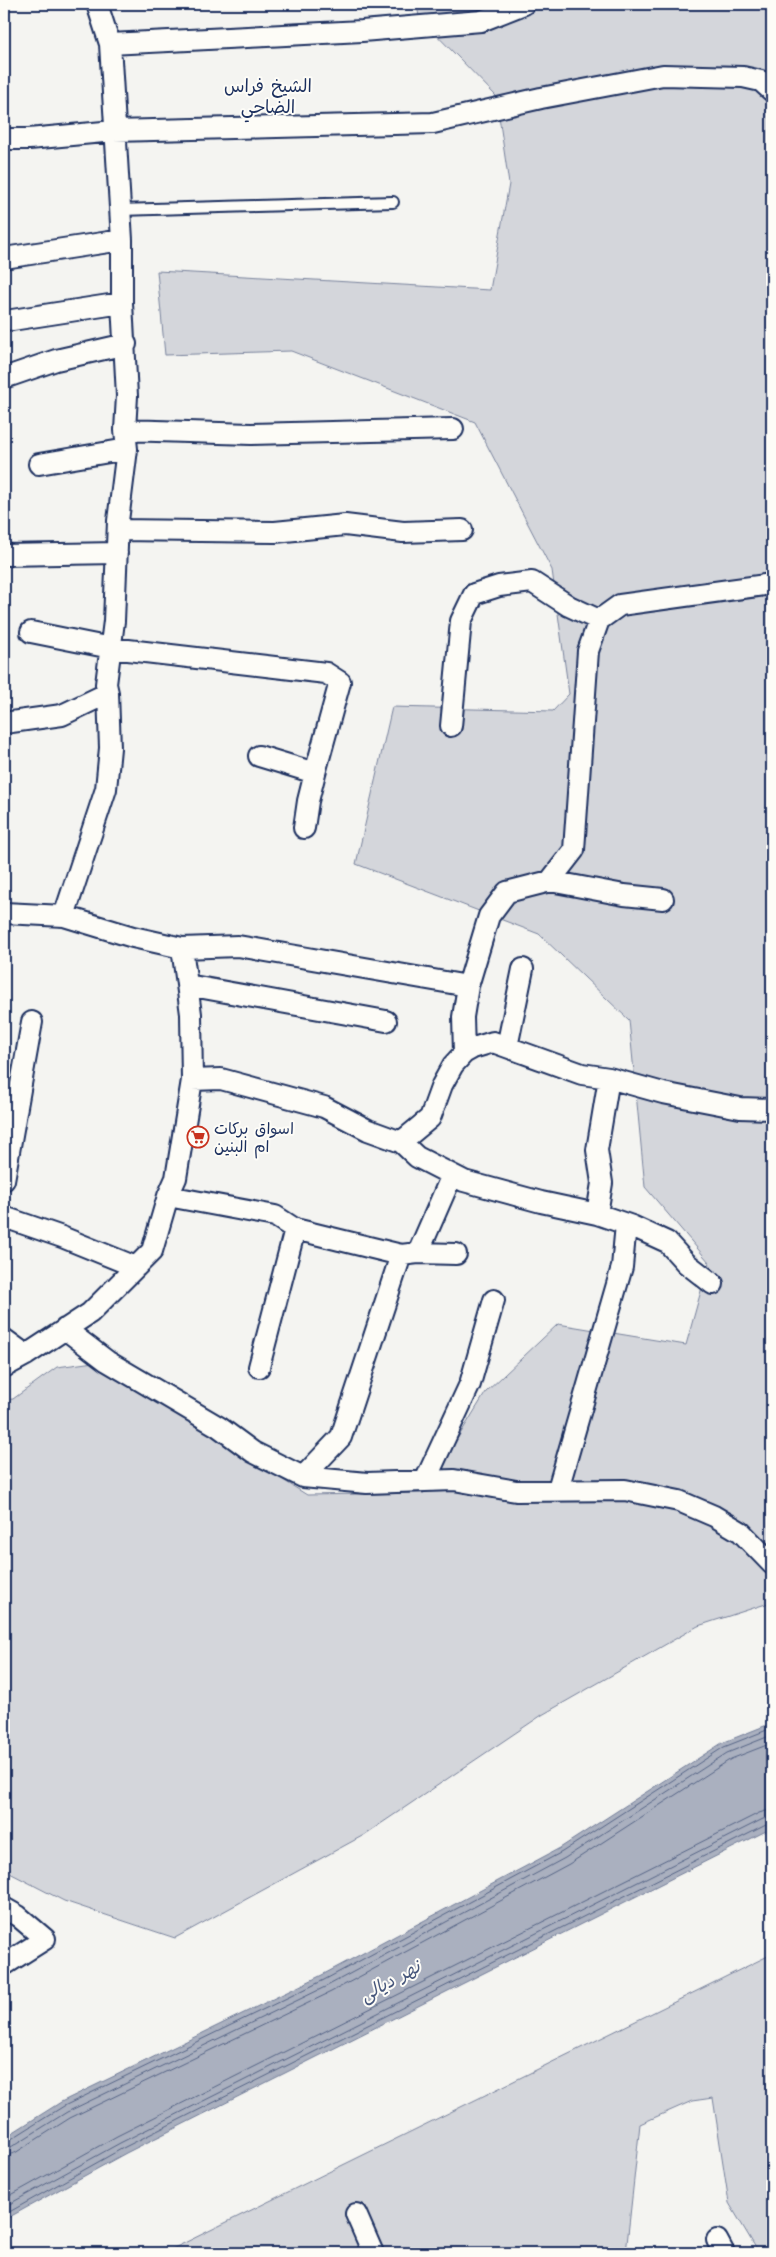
<svg xmlns="http://www.w3.org/2000/svg" width="776" height="2257" viewBox="0 0 776 2257" font-family="'Architects Daughter','Playpen Sans Arabic',sans-serif">
	<style>
		.green { fill: #d4d6db; stroke: #78829c }
		.water { fill: #aab0bf; stroke: #717c98 }
		.lines { fill: none; stroke-linecap: round; stroke-linejoin: round }
		.shore { stroke: #546385; stroke-width: 1 }
		.lane-casing { stroke: #1b2f5e; stroke-width: 14 }
		.street-casing { stroke: #1b2f5e; stroke-width: 24 }
		.lane { stroke: #fdfcf7; stroke-width: 10 }
		.street { stroke: #fdfcf7; stroke-width: 20 }
		.labels { text-anchor: middle; stroke-width: 4; stroke-linejoin: round; paint-order: stroke }
		.poi-label { font-size: 16px; fill: #1b2f5e; stroke: #fdfcf7; text-anchor: start }
		.neighbourhood-label { font-size: 18px; fill: #1b2f5e; stroke: #fdfcf7 }
		.water-label { font-size: 18px; font-style: italic; fill: #46567b; stroke: #fdfcf7 }
	</style>
	<rect width="100%" height="100%" fill="#f4f4f1"/>
	<filter id="ink" filterUnits="userSpaceOnUse"><feTurbulence type="fractalNoise" baseFrequency=".02" numOctaves="2"/><feDisplacementMap in="SourceGraphic" scale="10" xChannelSelector="R" yChannelSelector="G"/><feConvolveMatrix kernelMatrix="1 2 1 2 8 2 1 2 1" color-interpolation-filters="sRGB"/></filter>
	<g filter="url(#ink)">
		<path class="green" d="M417,4H772V1602L698,1626L542,1715L364,1835L175,1938L64,1901L4,1870V1400L13,1399L57,1367L94,1362L307,1495L424,1493L486,1392L558,1324L686,1345L709,1262L645,1187L629,1020L539,934L356,864L392,707L553,711L569,694L552,570L475,422L291,351L165,355L157,271L490,290L509,184L496,96L419,17Z
			M772,1954V2253H759L729,2203L713,2098L692,2101L640,2124L626,2253H164Z"/>
		<path class="water" d="M772,1723V1828L126,2153L4,2220V2138L61,2102L322,1975L560,1848L722,1743Z"/>
		<g class="lines">
			<path class="shore" d="M4,2142L8,2141L64,2106L324,1980L562,1852L724,1747L772,1728
				M4,2148L11,2147L67,2112L327,1986L565,1858L727,1753L772,1735
				M4,2156L15,2153L70,2118L331,1992L569,1864L731,1759L772,1743
				M4,2199L117,2136L759,1813L772,1809
				M4,2207L120,2143L763,1819L772,1817
				M4,2215L123,2148L766,1825L772,1823"/>
			<g class="lane-casing">
				<path id="lane" d="M120,210L393,202"/>
			</g>
			<g class="street-casing">
				<path id="street" d="M110,44L362,31L481,21L524,4
					M4,139H29L114,131L433,123L541,98L663,75L743,77L761,81L772,91
					M4,258L122,240
					M12,320L122,303
					M4,378L56,360L126,344
					M125,430L251,434L453,429
					M39,464L127,449
					M118,530L275,532L345,525L403,532L462,530
					M4,555L117,553
					M31,632L111,648L326,673L340,682L315,773L259,756
					M4,723L62,715L108,693
					M451,726L461,621L474,594L499,586L532,582L569,606L599,620
					M304,828L308,801L315,773
					M550,881L574,850L588,651L599,620L620,605L772,584
					M4,913L64,916L106,789L110,748L108,693L106,684L114,621L118,521L127,449L125,430L127,396L122,303V240L110,44L97,4
					M64,916L133,937L182,948L238,946L468,986
					M187,985L386,1021
					M507,1047L523,969
					M464,1053L463,1017L468,986L489,916L507,892L550,881L624,895L663,899
					M192,1080L221,1079L324,1107L368,1130L401,1142L417,1157L464,1181L541,1202L597,1214L632,1226L667,1242L686,1263L713,1284
					M401,1142L430,1118L442,1085L453,1065L464,1053L473,1048L493,1042L582,1074L609,1078L663,1093L740,1108L772,1109
					M4,1180L32,1022
					M168,1196L275,1216L295,1229L401,1255L418,1253L456,1254
					M597,1214L602,1183L597,1150L609,1078
					M4,1217L62,1237L136,1267
					M418,1253L452,1175
					M65,1329L107,1361L219,1427L253,1452L303,1477L367,1483L454,1480L516,1491L625,1490L679,1501L714,1516L741,1532L772,1564
					M4,1339L26,1355
					M4,1367L26,1355L90,1313L152,1251L168,1196L176,1178L192,1080L191,1014L182,948
					M259,1367L295,1229
					M303,1477L341,1437L401,1255
					M425,1481L470,1384L494,1300
					M558,1489L622,1267L626,1224
					M4,1908L18,1916L45,1939L4,1965
					M356,2214L373,2253
					M717,2240L724,2253"/>
			</g>
			<use href="#lane" class="lane"/>
			<use href="#street" class="street"/>
		</g>
	</g>
	<defs>
		<g id="supermarket-ring" transform="scale(1.125)"><circle r="9.5" fill="#fdfcf7" stroke="#c8321e" stroke-width="1.5"/><path d="M-6-5.5h2.5l.6 2H6L4.5 2H-2.5L-4.4-4H-6ZM-1.5 3.2a1.3 1.3 0 1 0 .1 0ZM3 3.2a1.3 1.3 0 1 0 .1 0Z" fill="#c8321e"/></g>
	</defs>
	<g fill-rule="evenodd">
		<use href="#supermarket-ring" x="198" y="1137"/>
	</g>
	<g class="labels">
		<g class="poi-label">
			<text x="214" y="1134">اسواق بركات<tspan x="214" dy="18">ام البنين</tspan></text>
		</g>
		<g class="neighbourhood-label">
			<text x="268" y="92">الشيخ فراس<tspan x="268" dy="21">الضاحي</tspan></text>
		</g>
		<g class="water-label">
			<text transform="translate(390 1981) rotate(-29)" y="6">نهر ديالى</text>
		</g>
	</g>
	<rect width="776" height="2257" fill="none" stroke="#fdfcf7" stroke-width="20"/>
	<rect x="10" y="10" width="756" height="2237" fill="none" stroke="#1b2f5e" stroke-width="2" filter="url(#ink)"/>
</svg>
